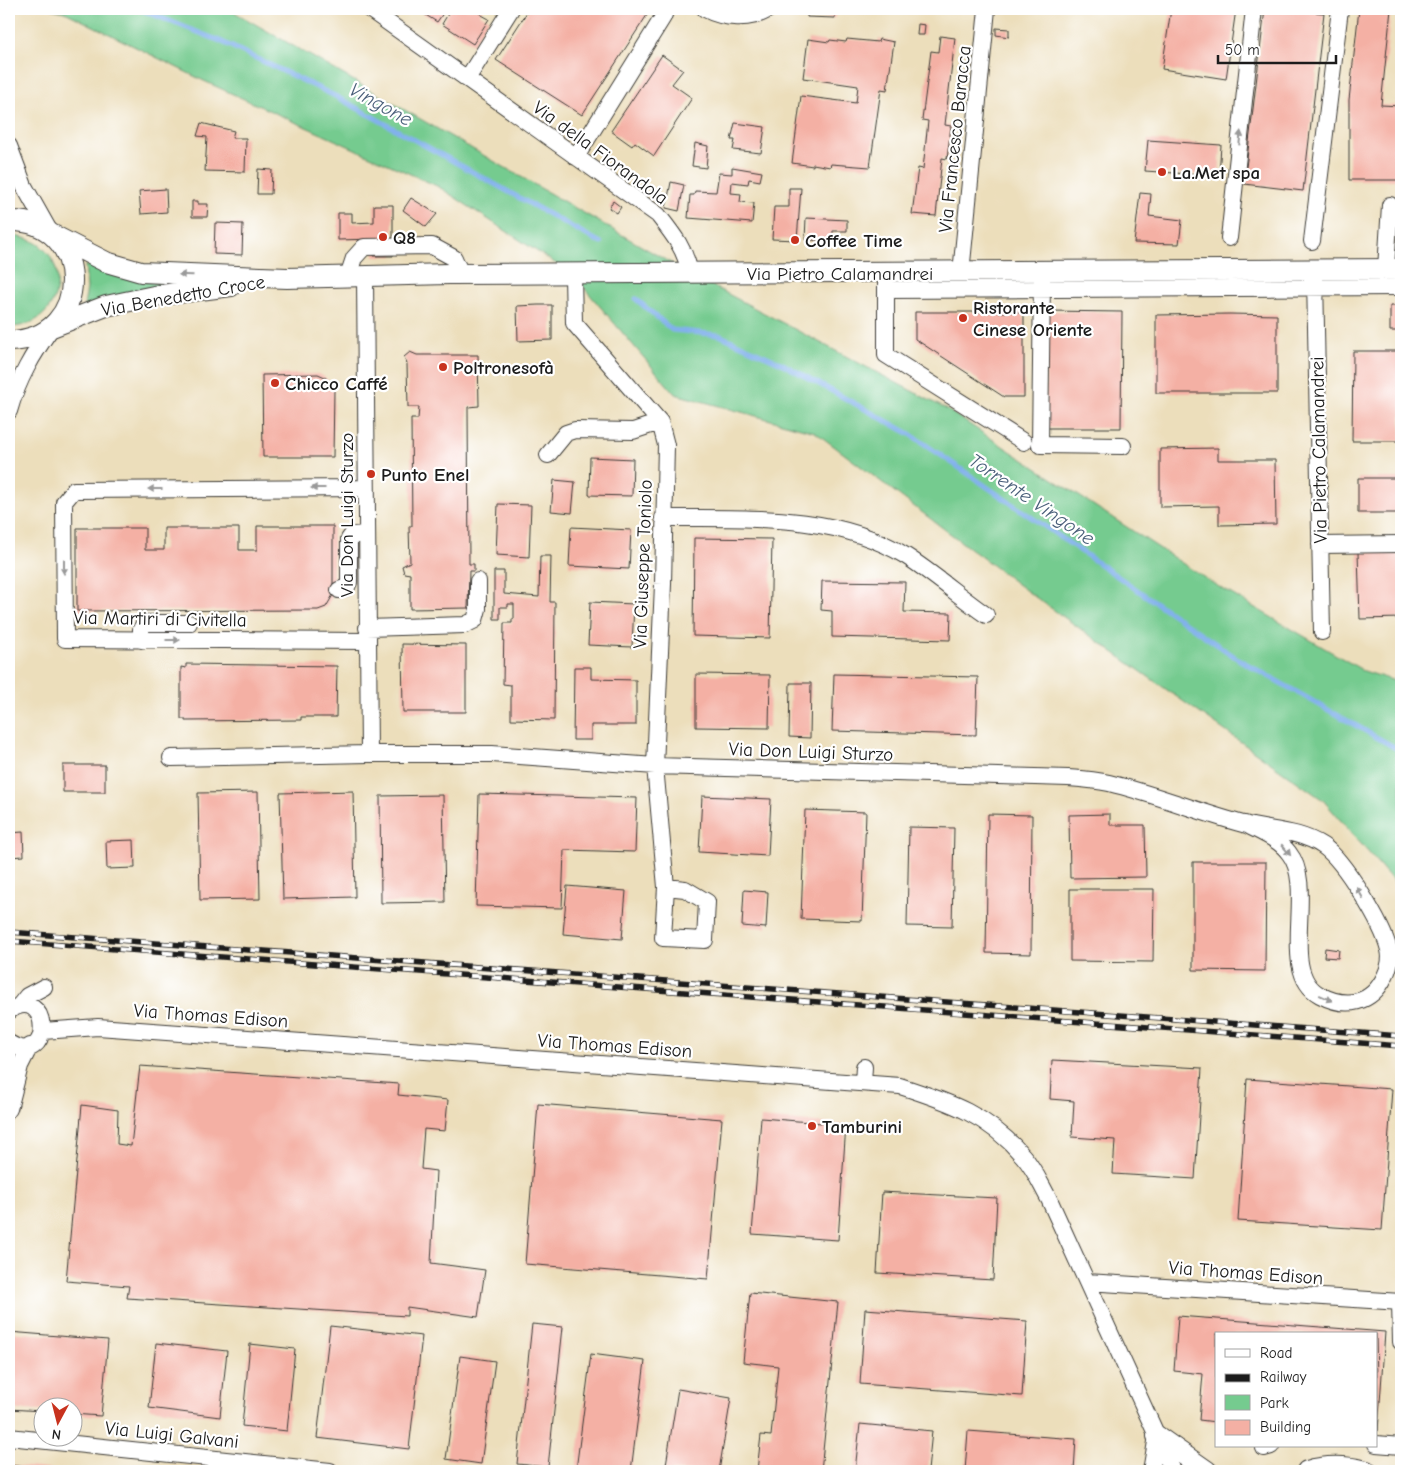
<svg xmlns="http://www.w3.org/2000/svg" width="1410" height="1480" viewBox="0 0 1410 1480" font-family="'Comic Neue',sans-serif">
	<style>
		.green { fill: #75cb8f; stroke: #487456 }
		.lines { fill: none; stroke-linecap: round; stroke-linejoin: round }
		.stream { stroke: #82b1ec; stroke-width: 5 }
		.building { fill: #f4b0a4 }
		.minor-casing { stroke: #3b3934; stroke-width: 18 }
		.major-casing { stroke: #3b3934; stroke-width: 22 }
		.minor { stroke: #fff; stroke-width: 16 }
		.major { stroke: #fff; stroke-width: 20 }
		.rail-casing { stroke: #1c1c1c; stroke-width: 5.5 }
		.rail { stroke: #fff; stroke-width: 4; stroke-dasharray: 11; stroke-linecap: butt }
		.oneway { fill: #999 }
		.poi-dot { fill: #c8321e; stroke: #fff; stroke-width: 2 }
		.labels { text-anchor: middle; stroke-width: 4.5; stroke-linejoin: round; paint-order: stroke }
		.street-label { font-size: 19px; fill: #1c1c1c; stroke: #fff }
		.poi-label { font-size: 19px; font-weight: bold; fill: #1c1c1c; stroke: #fff; text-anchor: start }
		.water-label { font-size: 20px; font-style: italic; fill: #4a5f7a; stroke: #fff }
	</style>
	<rect width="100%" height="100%" fill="#fff"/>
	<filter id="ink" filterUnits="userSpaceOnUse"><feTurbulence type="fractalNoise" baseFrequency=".02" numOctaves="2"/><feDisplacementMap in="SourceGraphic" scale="10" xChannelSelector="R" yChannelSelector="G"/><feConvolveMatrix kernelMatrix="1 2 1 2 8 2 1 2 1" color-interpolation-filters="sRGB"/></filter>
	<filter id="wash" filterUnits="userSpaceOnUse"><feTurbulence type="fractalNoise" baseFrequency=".0096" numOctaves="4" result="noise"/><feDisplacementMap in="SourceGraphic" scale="20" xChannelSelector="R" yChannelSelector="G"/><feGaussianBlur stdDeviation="1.12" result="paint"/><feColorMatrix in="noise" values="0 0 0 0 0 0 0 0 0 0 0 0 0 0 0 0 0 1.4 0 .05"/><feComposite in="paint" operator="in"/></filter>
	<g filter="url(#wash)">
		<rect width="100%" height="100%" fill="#ecdebb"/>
		<path class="green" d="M52,9H229L690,274L946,409L1214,584L1364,671L1401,683V890L1323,800L1024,589L815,432L675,394L573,275L439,187L204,81L65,12Z
			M9,236C75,237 72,327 9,327Z
			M85,265L145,281L176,285L84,306L87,288Z"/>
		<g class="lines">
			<path class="stream" d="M139,9L220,41L335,96L601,243
				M636,299L672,330L719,335L781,363L910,434L1238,659L1401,751"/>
		</g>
		<g id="blocks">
			<path class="building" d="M416,9H446L437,22Z
				M451,9H483L480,14L489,19L473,44L442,24Z
				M529,9H651L582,115L496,60Z
				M807,9H835V18L807,17Z
				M1171,9H1236L1226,79L1162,69Z
				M1265,9L1324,13L1303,191L1244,184Z
				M1359,9H1391L1381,105L1401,106V180H1349V100Z
				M918,24L925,25L924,35H917Z
				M996,28L1009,29V37L996,35Z
				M940,36L955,38L945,125L951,126L947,159L942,158L936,216L912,214L918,168L923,169L928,121L922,120L931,51L938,52Z
				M808,39L829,42L830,40L846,42L847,39L878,42L879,39L894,42L887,90L881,89L870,167L831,164L830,167L813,164V166L792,163L801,96L856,103L858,86L803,78Z
				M662,55L683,70L672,84L692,98L654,156L635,142L632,146L611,131Z
				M201,123L234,131L232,138H246L245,172L205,171L207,137L197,136Z
				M735,123L765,127L761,153L733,150L735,140H731Z
				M1148,140L1221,145L1219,176L1145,171Z
				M695,143L708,146L706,168L692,166Z
				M732,167L762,172L760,181L749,179L748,184L732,182L731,193L741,194L740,202L754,203L752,223L688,218L690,195H694L695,191L716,192L719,173L732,174Z
				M258,169L272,170L271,194H257Z
				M671,182L684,185L679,211L666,208Z
				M789,188H801L797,240L772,239L774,207H789Z
				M166,189L167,212L141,214L139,191Z
				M1140,193L1151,194L1149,216L1182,220L1179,244L1134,243Z
				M411,198L437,214L426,227L403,210Z
				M192,201H198V204H208L207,217H192Z
				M613,201L621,207L617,213L609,208Z
				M374,205H393V256H374V239L338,240V213H352V223L374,222Z
				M806,218L847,220V231H833L832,241L805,240Z
				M215,223L243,224L242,255L214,254Z
				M538,305H552V340L518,341L517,306Z
				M1390,306H1401V331H1390Z
				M1047,311L1122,312L1121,428H1045Z
				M915,312H1024V397H1004L915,339Z
				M1230,314L1277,315V393H1156V315Z
				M1353,351H1401V441H1352Z
				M410,352L417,355H478L479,406L468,407L469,564H474V571H469L468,608L410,609V574L404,573L402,566L410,562L409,526H412L411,419H418L419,407H408L407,364L404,357Z
				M318,374L325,377L334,390L333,457H263L262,375Z
				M1218,448V460H1275L1276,524L1219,525V506L1160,507V449Z
				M590,457L633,459L632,496L589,495Z
				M1358,478H1400V513H1358Z
				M554,480L575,482L572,513L551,511Z
				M498,504L531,505L529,557L496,555Z
				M257,526H333V595L326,607L318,610L77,611V528H145V550H164V528H239V550H257Z
				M571,527L631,530L629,569L569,566Z
				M694,538L772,539L770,638L693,636Z
				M1401,550V618L1360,619L1358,552Z
				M540,556H551L550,602H555L554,720L511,719V685L503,684L504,623H512V619H514V604H508V607H500V619H494V571H504V594L539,597Z
				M822,581L905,582L904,612L951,613L950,640L832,637V611L821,610Z
				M590,602L634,604L632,647L588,645Z
				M402,644L466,645V712H403Z
				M186,664L337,666L336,717H301V720L185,721V719H181V667L186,668Z
				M574,667H591V679L636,680V725H591V740H573Z
				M696,674L770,675L769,728L696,727Z
				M834,674L978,677L976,735L832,731Z
				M790,683H811L810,738L789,737Z
				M63,765H105V792H63Z
				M353,791L355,897L283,899L280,793Z
				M258,792L260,899L200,900L198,793Z
				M479,794L637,798L635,852L564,850L562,908L476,906Z
				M443,795L445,902L381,903L380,796Z
				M702,796L771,799L768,856L699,852Z
				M805,810L866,812L862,921L801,919Z
				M988,814L1032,815L1031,954L986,953Z
				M1110,814V825H1145L1146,877L1070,878L1069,815Z
				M909,827L954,828L952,927L907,926Z
				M23,832L24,856L9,857V833Z
				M134,840L135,868L107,869L106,841Z
				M1193,862H1266L1265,971L1193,970Z
				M567,886L626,891L622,939L563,934Z
				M1070,889H1154L1153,962L1070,961Z
				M744,890L768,892L766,928L742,926Z
				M1325,948L1339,950L1338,958L1324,957Z
				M1052,1060L1202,1068L1195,1179L1113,1174L1115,1140L1072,1137L1074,1101L1050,1099Z
				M140,1066L399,1084L398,1095L448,1100L445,1131L424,1129L421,1169L436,1171L431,1263L485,1270L478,1317L407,1307V1316L127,1298L129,1286L66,1281L82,1105L118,1110L117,1144L131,1146Z
				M1247,1079L1392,1089L1382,1230L1238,1221Z
				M538,1104L722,1119L708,1279L525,1264Z
				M761,1118L846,1125L838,1240L752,1234Z
				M882,1192L997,1198L993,1280L877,1273Z
				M750,1293L838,1302L821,1471H757L761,1435L771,1436L778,1366L743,1362Z
				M865,1309L1027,1321L1022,1396L860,1384Z
				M1178,1316L1385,1332L1378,1431L1376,1334H1216V1422L1199,1420L1203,1374L1174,1371Z
				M532,1324L563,1327L548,1467L517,1464Z
				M330,1326L422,1336L409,1449L317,1438Z
				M9,1332L108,1340L101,1416L72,1414V1408H42V1411L9,1409Z
				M156,1343L227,1351L220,1417L149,1408Z
				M250,1344L295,1349L287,1431L242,1426Z
				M591,1354L645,1361L631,1471L576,1470Z
				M460,1356L495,1361L481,1464L446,1459Z
				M678,1389L731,1398L719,1471H665Z
				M860,1424L932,1431L928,1471H855Z
				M968,1431L1076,1439L1074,1471H965Z
				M9,1465L54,1470V1471H9Z"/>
		</g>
	</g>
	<g filter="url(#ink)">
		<use href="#blocks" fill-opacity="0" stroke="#3b3934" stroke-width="1"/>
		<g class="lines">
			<g class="minor-casing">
				<path id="minor" d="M369,9L658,215C673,234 686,250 690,274
					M705,9C723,19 752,21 769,9
					M467,79L511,9
					M9,146L24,186L51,234
					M576,157L663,17L666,9
					M1229,238L1254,9
					M1312,241L1340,9
					M1386,269L1390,205
					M961,273L987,9
					M573,275L574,323L660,422L666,445L663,584L655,766L666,887L663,938L705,940L707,902L685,889L666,887
					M348,276L354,258L364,247L432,246L454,258L461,274
					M365,276L369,754H492L655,766L1068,778C1082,779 1096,780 1109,783C1155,794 1198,812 1243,824C1270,831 1299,830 1323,846C1344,860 1383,925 1389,950C1391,958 1389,968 1385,976C1372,1004 1346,1009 1320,995C1277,972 1317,888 1289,853C1279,839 1260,832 1245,824
					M1315,277L1322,632
					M1042,279L1040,445L1123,446
					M886,280V355L1024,442
					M886,290L1401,287
					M9,411C18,379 33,354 52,327
					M548,455L566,433L575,430L633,431L660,422
					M366,488L74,490L64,502L65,639L367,641
					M663,518C743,519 835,512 906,556C934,574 959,596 986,615
					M1320,545L1401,544
					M339,590L347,587L349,582V539L352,535L367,534
					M367,628L465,625L475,620L478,609V581
					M141,640V629L145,623H189
					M171,758L369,754
					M19,1006L27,996L44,987
					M9,1011C51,982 54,1071 9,1043
					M43,1031L98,1027L900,1086C950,1102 988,1115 1023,1156C1034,1168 1041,1185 1049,1199L1173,1471
					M863,1083L864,1067
					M9,1109L20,1066L30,1046
					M1087,1282L1401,1302
					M1400,1302L1401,1342
					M9,1437L330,1471
					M1376,1444L1401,1446
					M1264,1448L1271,1446
					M1151,1471L1157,1436"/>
			</g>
			<g class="major-casing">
				<path id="major" d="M9,221C91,218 95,340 9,341
					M51,234L106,262L141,272L287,278L449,274L1401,269
					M52,327L106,306L154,296L231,286
					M1157,1436L1207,1471
					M1307,1471C1327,1465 1347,1466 1366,1471"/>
			</g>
			<use href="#minor" class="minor"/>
			<use href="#major" class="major"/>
			<g class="rail-casing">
				<path id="rail" d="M9,932L1401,1036
					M9,941L1401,1046"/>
			</g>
			<use href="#rail" class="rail"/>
		</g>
		<defs><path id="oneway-solid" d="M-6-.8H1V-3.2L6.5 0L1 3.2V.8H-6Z" transform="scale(1.25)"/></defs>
		<g class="oneway">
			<use href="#oneway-solid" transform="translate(1240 138) rotate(-84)"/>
			<use href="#oneway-solid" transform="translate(186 275) rotate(-178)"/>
			<use href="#oneway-solid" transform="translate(318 488) rotate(180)"/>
			<use href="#oneway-solid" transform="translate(155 489) rotate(180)"/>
			<use href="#oneway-solid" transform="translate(64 567) rotate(90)"/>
			<use href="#oneway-solid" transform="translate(173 640)"/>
			<use href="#oneway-solid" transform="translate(1286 850) rotate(50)"/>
			<use href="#oneway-solid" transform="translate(1360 893) rotate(-119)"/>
			<use href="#oneway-solid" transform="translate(1326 998) rotate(25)"/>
		</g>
	</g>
	<g class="poi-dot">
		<circle cx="1162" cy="172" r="5"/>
		<circle cx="383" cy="237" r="5"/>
		<circle cx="795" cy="240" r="5"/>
		<circle cx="963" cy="318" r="5"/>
		<circle cx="443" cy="367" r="5"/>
		<circle cx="275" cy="383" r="5"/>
		<circle cx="371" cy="474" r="5"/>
		<circle cx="812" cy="1126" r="5"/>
	</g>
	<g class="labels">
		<g class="street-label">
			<text transform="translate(954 139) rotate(-84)" y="7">Via Francesco Baracca</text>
			<text transform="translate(601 152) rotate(36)" y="7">Via della Fiorandola</text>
			<text x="840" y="280">Via Pietro Calamandrei</text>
			<text transform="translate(183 295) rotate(-10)" y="7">Via Benedetto Croce</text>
			<text transform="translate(1318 450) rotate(-91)" y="7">Via Pietro Calamandrei</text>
			<text transform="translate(346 515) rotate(-90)" y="7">Via Don Luigi Sturzo</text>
			<text transform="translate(642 564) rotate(-88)" y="7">Via Giuseppe Toniolo</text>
			<text transform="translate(160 618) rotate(1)" y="7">Via Martiri di Civitella</text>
			<text transform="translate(811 751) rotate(2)" y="7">Via Don Luigi Sturzo</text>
			<text transform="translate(211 1015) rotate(4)" y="7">Via Thomas Edison</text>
			<text transform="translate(615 1045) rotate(4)" y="7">Via Thomas Edison</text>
			<text transform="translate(1246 1272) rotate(4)" y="7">Via Thomas Edison</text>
			<text transform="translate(172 1434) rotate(6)" y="7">Via Luigi Galvani</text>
		</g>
		<g class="poi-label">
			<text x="1172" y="179">La.Met spa</text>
			<text x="393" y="244">Q8</text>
			<text x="805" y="247">Coffee Time</text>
			<text x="973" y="314">Ristorante<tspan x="973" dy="22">Cinese Oriente</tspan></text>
			<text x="453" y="374">Poltronesofà</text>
			<text x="285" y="390">Chicco Caffé</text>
			<text x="381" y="481">Punto Enel</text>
			<text x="822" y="1133">Tamburini</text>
		</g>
		<g class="water-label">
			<text transform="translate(381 104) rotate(29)" y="7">Vingone</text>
			<text transform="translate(1032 499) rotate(34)" y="7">Torrente Vingone</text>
		</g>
	</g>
	<rect width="1410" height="1480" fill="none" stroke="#fff" stroke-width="30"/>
	<rect x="1215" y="1332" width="162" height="115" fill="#ffffff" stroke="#a4a4a4"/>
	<rect x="1225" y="1349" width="25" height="8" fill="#ffffff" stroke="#a4a4a4"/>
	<text x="1260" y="1358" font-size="15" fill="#1c1c1c">Road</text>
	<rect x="1225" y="1374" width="25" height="8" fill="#1c1c1c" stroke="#a4a4a4"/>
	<text x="1260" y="1382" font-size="15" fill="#1c1c1c">Railway</text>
	<rect x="1225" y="1395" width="25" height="15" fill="#75cb8f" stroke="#a4a4a4"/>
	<text x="1260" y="1408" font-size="15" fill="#1c1c1c">Park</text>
	<rect x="1225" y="1420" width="25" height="15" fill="#f4b0a4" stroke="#a4a4a4"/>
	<text x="1260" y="1432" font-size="15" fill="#1c1c1c">Building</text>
	<g transform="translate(58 1422) rotate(187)"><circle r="24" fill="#ffffff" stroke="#a4a4a4"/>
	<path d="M0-4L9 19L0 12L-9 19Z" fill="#c8321e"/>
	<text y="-8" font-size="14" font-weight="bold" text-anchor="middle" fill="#1c1c1c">N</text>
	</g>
	<path d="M1218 55v8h118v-8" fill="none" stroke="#1c1c1c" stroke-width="2.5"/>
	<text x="1225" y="55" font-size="15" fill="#1c1c1c" stroke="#ffffff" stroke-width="4" paint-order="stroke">50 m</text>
</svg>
